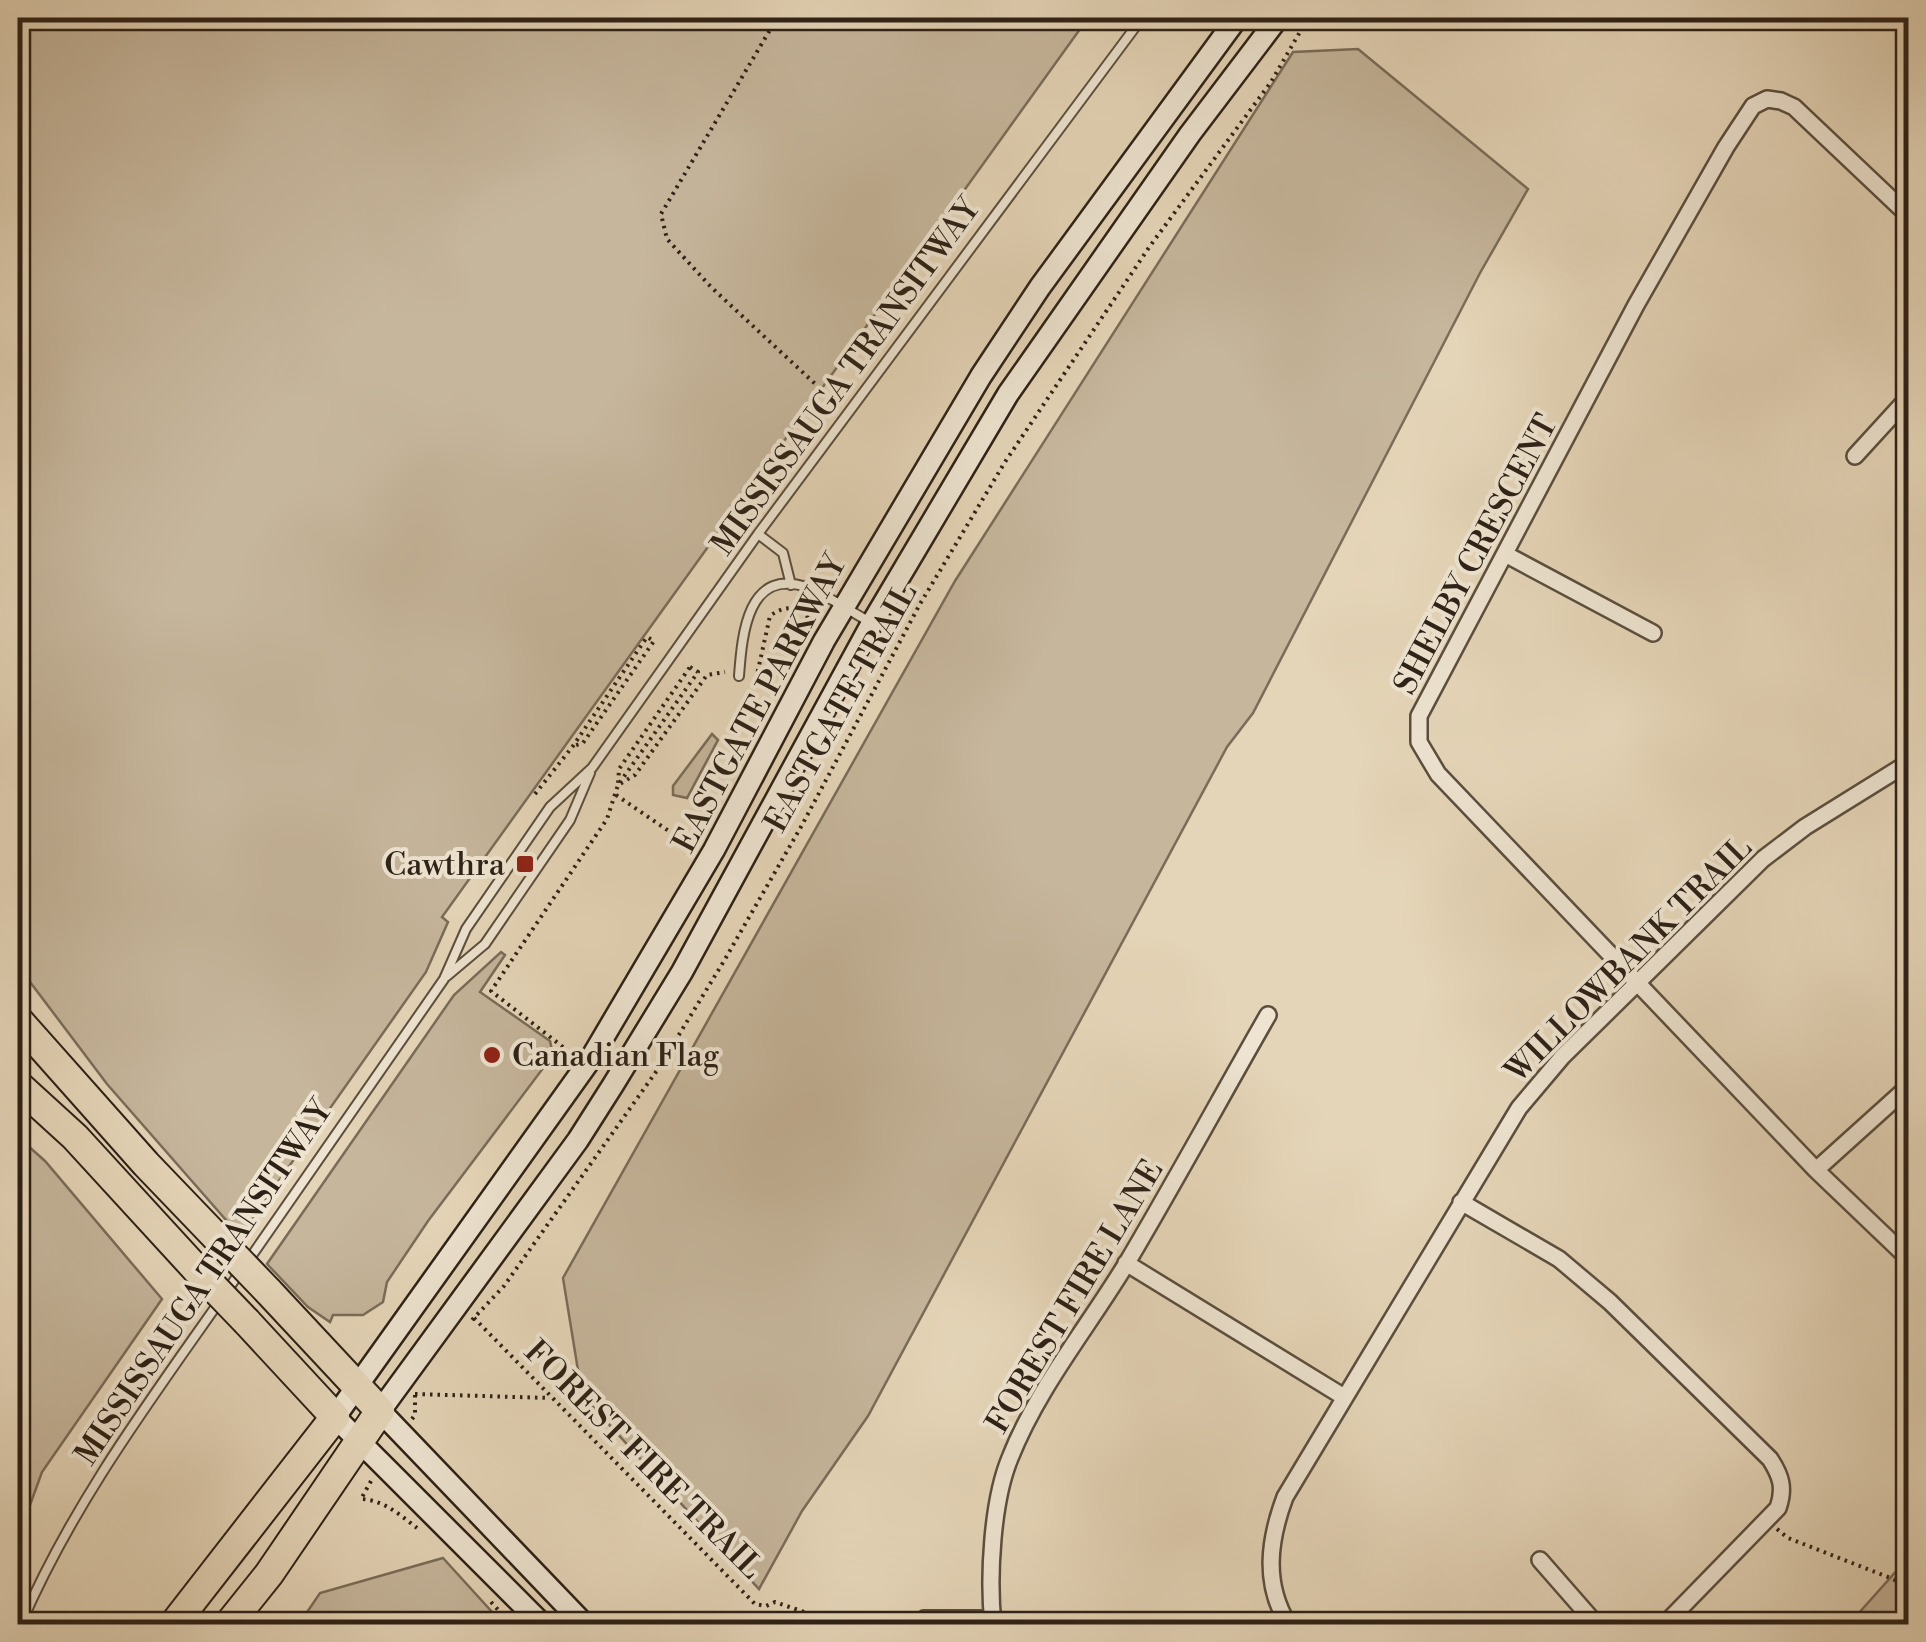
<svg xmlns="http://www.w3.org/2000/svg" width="1926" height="1642" viewBox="0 0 1926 1642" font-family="'Libre Bodoni',serif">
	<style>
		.green { fill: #c6b69c; stroke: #7a6c59; stroke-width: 2.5 }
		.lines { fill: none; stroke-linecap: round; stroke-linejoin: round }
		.service-casing { stroke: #5b4e3e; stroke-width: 12 }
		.minor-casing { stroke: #5b4e3e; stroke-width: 20 }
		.secondary-casing { stroke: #2d2116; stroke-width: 25 }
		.motorway-casing { stroke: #2d2116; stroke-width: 32 }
		.path { stroke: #2d2116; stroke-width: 4; stroke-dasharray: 2.5 5; stroke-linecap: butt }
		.service { stroke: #eee4d1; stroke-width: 8 }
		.minor { stroke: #eee4d1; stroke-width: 15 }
		.secondary { stroke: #eee4d1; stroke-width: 20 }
		.motorway { stroke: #e5d5b8; stroke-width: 28 }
		.motorway-bridge-casing { stroke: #2d2116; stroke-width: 32; stroke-linecap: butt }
		.motorway-bridge { stroke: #e5d5b8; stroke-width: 28 }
		.poi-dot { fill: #8f2418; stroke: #eee4d1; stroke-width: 4 }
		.labels { text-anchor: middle; stroke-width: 8; stroke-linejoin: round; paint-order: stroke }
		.street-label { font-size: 32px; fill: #2d2116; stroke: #eee4d1 }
		.poi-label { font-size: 32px; fill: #2d2116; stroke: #eee4d1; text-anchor: end }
	</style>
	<rect width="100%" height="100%" fill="#e5d5b8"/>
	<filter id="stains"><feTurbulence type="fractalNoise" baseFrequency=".002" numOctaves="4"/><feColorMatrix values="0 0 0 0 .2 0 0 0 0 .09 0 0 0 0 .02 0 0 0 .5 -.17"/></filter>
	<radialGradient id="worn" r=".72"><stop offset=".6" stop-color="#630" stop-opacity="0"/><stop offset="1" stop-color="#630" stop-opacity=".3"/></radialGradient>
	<path class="green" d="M18,18H1088L442,917L448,922L426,972L240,1236L107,1084L18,966Z
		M1358,49L1528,189L1480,273L1253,713L1227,747L868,1416L802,1511L759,1589L582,1395L563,1278L955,581L1293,52Z
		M712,734L718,740L687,798L673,795V786Z
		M501,952L505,955L480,992L550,1041L553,1055L428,1221L387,1282L383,1302L363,1315H333L330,1322L308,1307L267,1264L454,995Z
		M18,1137L45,1161L162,1299L42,1472L18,1538Z
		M443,1558L503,1624H299L320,1593Z
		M1908,1558V1624H1849Z"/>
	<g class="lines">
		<g class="service-casing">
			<path id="service" d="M758,534L783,553L791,585
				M739,676C742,636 747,565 809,588C830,597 851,612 872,623
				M447,976L485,944L570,820L590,773
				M248,1261L444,979L466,929L550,807L592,768L758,534L1142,18
				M923,1615H992
				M21,1624C76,1496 161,1386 240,1272"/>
		</g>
		<g class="minor-casing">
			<path id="minor" d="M1908,215L1794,107L1781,101L1767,99L1753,106L1726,147L1636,305L1419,716V742L1438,774L1816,1170L1908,1258
				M1855,456L1908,398
				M1505,554L1653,633
				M1816,1170L1908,1087
				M1461,1202L1559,1259L1610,1302L1770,1459C1781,1476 1785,1488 1778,1508L1665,1624
				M1126,1263L1344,1397
				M1540,1560L1596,1624
				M993,1624C988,1578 992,1501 1010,1458C1038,1387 1089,1326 1128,1261C1176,1180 1221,1097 1268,1015
				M1288,1624C1263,1583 1269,1540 1285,1497L1519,1108L1562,1057L1763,859L1805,827L1908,763"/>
		</g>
		<g class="secondary-casing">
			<path id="secondary" d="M542,1624L335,1417L590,1060L714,850L824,641L981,376L1040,287L1237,18
				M584,1624L380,1411L578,1140L613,1085L682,972L872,623L1008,394L1190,134L1278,18"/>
		</g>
		<g class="motorway-casing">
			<path id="motorway" d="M18,1020L146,1164L218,1239
				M18,1085L75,1137L197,1270
				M174,1624L335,1417L247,1322
				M229,1624L269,1574L380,1411L268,1291"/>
		</g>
		<path class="path" d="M777,18L661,214L667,239L711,287L840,407
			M690,667L698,672L618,785L619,769Z
			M756,679L770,616C787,603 804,606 813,626
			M535,794L573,746L647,637L654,641L583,743L573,746
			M616,795L682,840
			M563,1047L491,991L607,819L618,785L635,775L707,675L725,672
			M474,1318L755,1604L766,1606L775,1602L839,1624H913
			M472,1320L504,1286L658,1069L724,961L802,825L920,604L1005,462L1150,246L1271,82L1308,18
			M415,1394L550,1398
			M412,1419L415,1415V1395
			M371,1481L361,1499C384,1500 400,1515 417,1528
			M1777,1529L1788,1538L1893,1579L1908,1588
			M491,1602L511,1624"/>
		<use href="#service" class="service"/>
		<use href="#minor" class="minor"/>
		<use href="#secondary" class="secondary"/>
		<use href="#motorway" class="motorway"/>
		<g class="motorway-bridge-casing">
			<path id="motorway-bridge" d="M218,1239L268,1291
				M197,1270L247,1322"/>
		</g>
		<use href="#motorway-bridge" class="motorway-bridge"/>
	</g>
	<g class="poi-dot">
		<rect x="515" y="854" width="20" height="20" rx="5"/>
		<circle cx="492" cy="1055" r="10"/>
	</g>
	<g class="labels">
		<g class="street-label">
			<text transform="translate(845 376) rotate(-54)" y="11">MISSISSAUGA TRANSITWAY</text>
			<text transform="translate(1475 554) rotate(-62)" y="11">SHELBY CRESCENT</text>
			<text transform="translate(759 703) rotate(-62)" y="11">EASTGATE PARKWAY</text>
			<text transform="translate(840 707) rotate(-61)" y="11">EASTGATE TRAIL</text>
			<text transform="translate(1628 959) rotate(-45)" y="11">WILLOWBANK TRAIL</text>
			<text transform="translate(203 1282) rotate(-56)" y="11">MISSISSAUGA TRANSITWAY</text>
			<text transform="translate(1074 1296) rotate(-59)" y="11">FOREST FIRE LANE</text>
			<text transform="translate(644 1459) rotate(45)" y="11">FOREST FIRE TRAIL</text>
		</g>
		<g class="poi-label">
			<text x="505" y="875">Cawthra</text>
			<text x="512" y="1066" text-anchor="start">Canadian Flag</text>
		</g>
	</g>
	<rect width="1926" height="1642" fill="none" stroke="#e5d5b8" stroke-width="60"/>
	<rect x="20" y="20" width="1886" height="1602" fill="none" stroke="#2d2116" stroke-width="5"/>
	<rect x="30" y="30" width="1866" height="1582" fill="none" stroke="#2d2116" stroke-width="2.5"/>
	<rect width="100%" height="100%" filter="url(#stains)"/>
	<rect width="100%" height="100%" fill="url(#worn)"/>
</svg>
